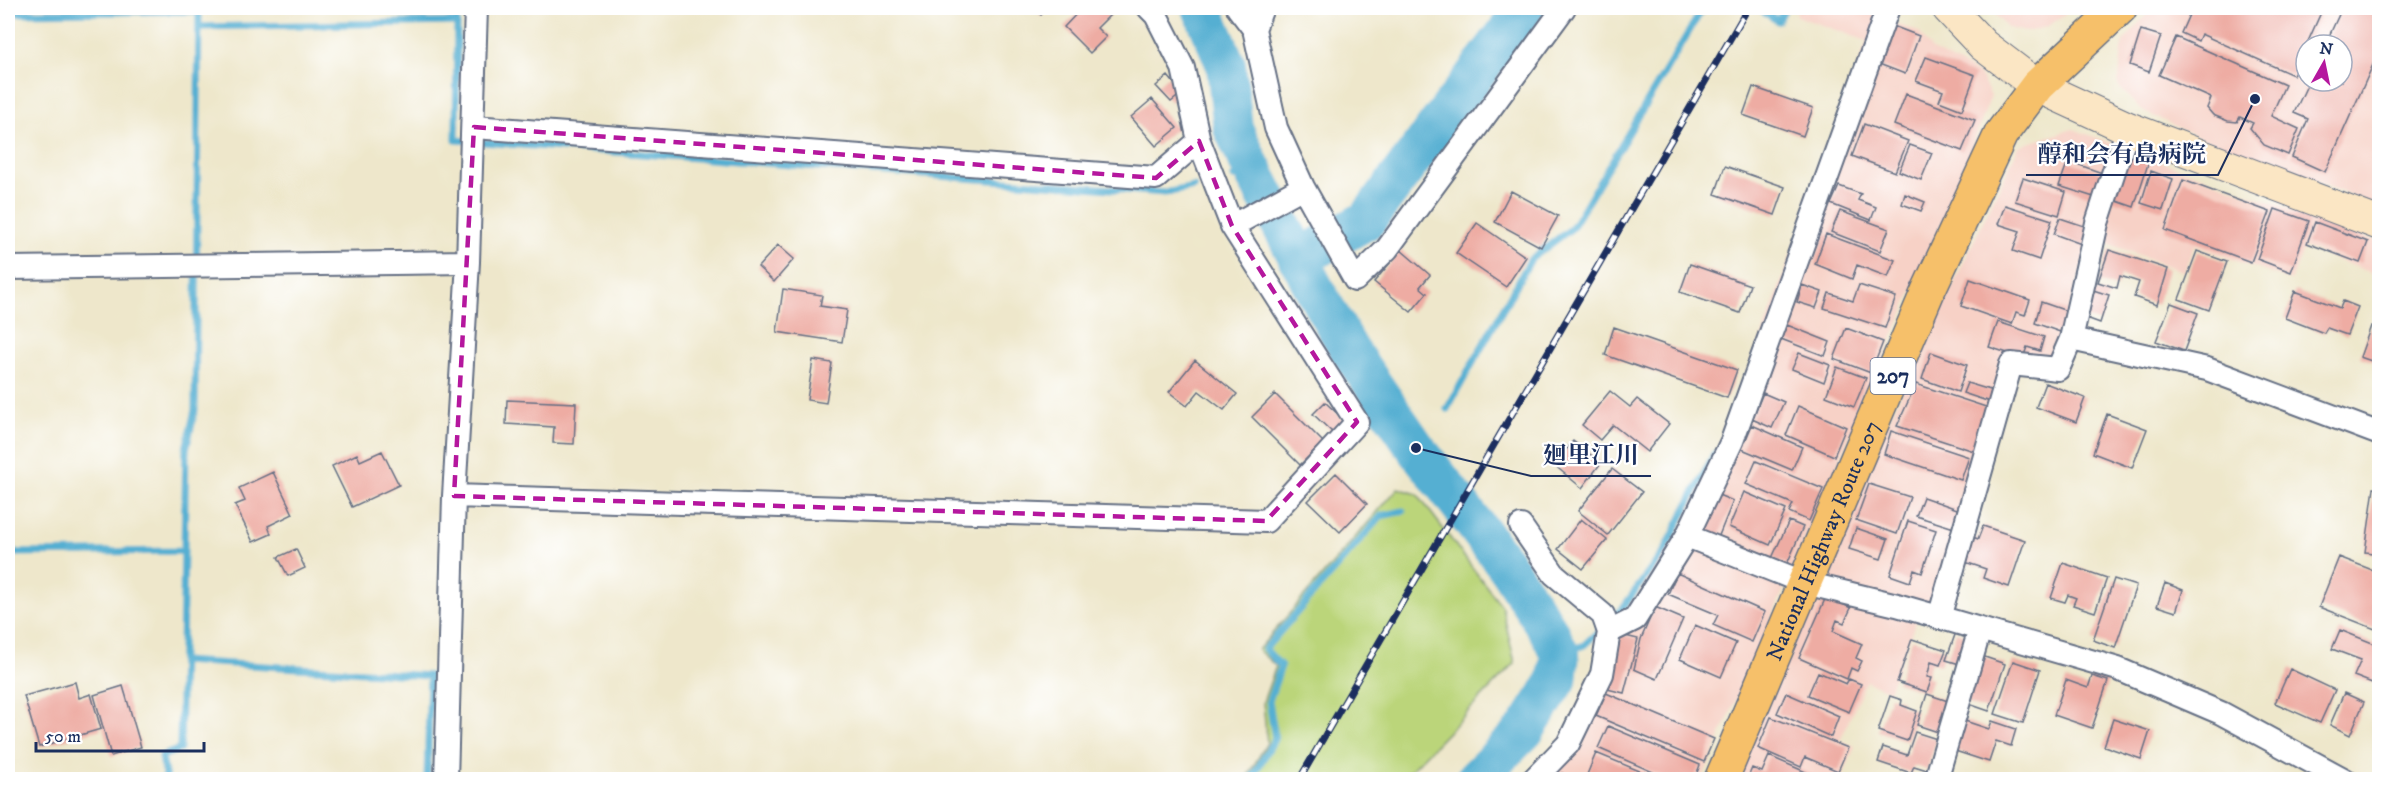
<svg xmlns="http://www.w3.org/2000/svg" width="2387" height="787" viewBox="0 0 2387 787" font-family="'IM FELL DW Pica','Noto Serif JP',serif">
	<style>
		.built { fill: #f7d1c6; fill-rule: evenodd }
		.green { fill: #bbd57a; stroke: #6b826c; stroke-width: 1.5 }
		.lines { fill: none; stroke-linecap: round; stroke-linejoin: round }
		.stream { stroke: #54afd2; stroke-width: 7 }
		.river { stroke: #54afd2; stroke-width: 40 }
		.building { fill: #eeaca3 }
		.street-casing { stroke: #656f84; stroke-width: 26 }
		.secondary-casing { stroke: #656f84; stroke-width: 34 }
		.highway-casing { stroke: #656f84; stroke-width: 36 }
		.street { stroke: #fff; stroke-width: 22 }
		.secondary { stroke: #fbe6c4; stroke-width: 32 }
		.highway { stroke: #f6c06b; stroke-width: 33 }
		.rail-casing { stroke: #1b2f5e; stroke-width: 7 }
		.rail { stroke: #fff; stroke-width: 4.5; stroke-dasharray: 14; stroke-linecap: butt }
		.marked { fill: none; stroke: #b5179e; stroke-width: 4.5; stroke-dasharray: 12 8; stroke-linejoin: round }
		.labels { text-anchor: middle; stroke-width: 4.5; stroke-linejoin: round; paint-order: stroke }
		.shield { fill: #fff; stroke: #5f6d8e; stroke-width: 1.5 }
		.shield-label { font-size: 21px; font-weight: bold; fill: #1b2f5e }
		.street-label { font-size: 22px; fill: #1b2f5e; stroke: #fff }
		.leader { fill: none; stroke: #1b2f5e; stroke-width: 2 }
		.callout-dot { fill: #1b2f5e; stroke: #fff; stroke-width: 2 }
		.callout-label { font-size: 24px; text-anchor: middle; font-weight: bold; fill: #1b2f5e; stroke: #fff; stroke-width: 4.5; stroke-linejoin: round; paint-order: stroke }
	</style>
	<rect width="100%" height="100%" fill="#fff"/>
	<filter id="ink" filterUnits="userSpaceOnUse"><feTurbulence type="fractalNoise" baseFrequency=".0167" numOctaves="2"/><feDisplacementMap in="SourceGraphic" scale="12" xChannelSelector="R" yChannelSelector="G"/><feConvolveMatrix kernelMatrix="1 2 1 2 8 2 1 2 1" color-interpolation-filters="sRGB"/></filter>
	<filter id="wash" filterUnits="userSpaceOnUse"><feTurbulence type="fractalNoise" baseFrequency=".008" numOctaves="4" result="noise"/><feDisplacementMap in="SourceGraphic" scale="24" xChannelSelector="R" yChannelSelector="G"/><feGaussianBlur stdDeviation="1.35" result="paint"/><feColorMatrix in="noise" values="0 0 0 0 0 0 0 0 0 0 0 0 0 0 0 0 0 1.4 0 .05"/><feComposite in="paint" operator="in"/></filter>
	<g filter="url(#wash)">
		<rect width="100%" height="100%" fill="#eee7cb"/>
		<path class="built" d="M1797,8H1889L1890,22L1919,32L1932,50L1979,74L1991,96L1949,206L1702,779L1542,780L1624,617L1679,536L1726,437L1867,41L1796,16Z
			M1989,8H2074L2047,27L2026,32L2008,28Z
			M2152,8H2379V206L2193,134L2144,112L2118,86L2123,42ZM2306,45H2342V81H2306Z
			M2073,129L2379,242V262L2375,274L2304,247L2291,281L2194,245L2184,272L2091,237L2053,363L2009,360L1936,611L1921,608L1889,691L1866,681L1840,741L1855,746L1842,779L1735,780L1886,426L2019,146Z"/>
		<path class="green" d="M1398,488L1417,494L1502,607L1515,663L1402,779H1246L1267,743L1263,702L1276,666L1258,650Z"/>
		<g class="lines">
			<path class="stream" d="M1759,8L1778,21L1785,8
				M8,13L199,11
				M199,27L457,22L456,140L1165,193L1194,187
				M1234,177L1250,165
				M1447,409L1531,259L1572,228L1703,8
				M8,553L184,551
				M1560,654L1584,645L1622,609L1665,550L1714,454
				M182,661L430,676L427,780
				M166,780L162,756L180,749L186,449L195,410L199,8
				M1251,780L1275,738L1269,701L1281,666L1265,649L1381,516L1403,511"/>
			<path class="river" d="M1202,8L1226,65L1233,128L1250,165L1316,292L1349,350L1416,448L1506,565L1551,635L1560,654L1557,680L1525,730L1475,780
				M1298,259L1367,220L1525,8"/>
		</g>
		<g id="blocks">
			<path class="building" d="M1032,8H1048L1041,15Z
				M1082,8H1106L1112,13L1097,28L1106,37L1090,53L1064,27Z
				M2192,8H2323L2293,75L2201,34L2198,41L2181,33Z
				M2342,8H2380V60L2376,58L2325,172L2292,157L2308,119L2294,113L2309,81H2342V45H2325Z
				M1893,26L1919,36L1905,74L1879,64Z
				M2141,30L2161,36L2149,72L2130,65Z
				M2176,37L2285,85L2271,116L2299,129L2288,155L2264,145L2250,128L2253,123L2240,117L2237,122L2228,121L2213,115L2207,108L2211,98L2159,75Z
				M1926,57L1975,75L1962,110L1939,101L1943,91L1916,81Z
				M1168,76L1182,93L1171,102L1156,86Z
				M1753,87L1813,108L1803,136L1743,115Z
				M1906,94L1975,120L1962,151L1894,125Z
				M1152,99L1177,128L1156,146L1131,117Z
				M1864,124L1908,141L1895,172L1852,156Z
				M1910,145L1932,153L1921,180L1899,171Z
				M2126,153L2149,161L2134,207L2111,199Z
				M2068,161L2105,174L2097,198L2059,186Z
				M1725,166L1785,187L1775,215L1715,194Z
				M2151,171L2173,179L2163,210L2141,203Z
				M2023,178L2066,192L2059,215L2015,201Z
				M2183,180L2270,212L2251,262L2165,230Z
				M1839,186L1861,194L1858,200L1876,207L1871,220L1831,204Z
				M1511,191L1558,216L1541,247L1495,222Z
				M1905,194L1925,202L1921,211L1902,204Z
				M2005,205L2052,220L2039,260L2013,251L2020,231L1998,224Z
				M2275,209L2309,221L2291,272L2257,259Z
				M1840,211L1889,229L1880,251L1831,232Z
				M2060,218L2090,228L2084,245L2054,234Z
				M2315,222L2368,242L2360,263L2307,243Z
				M1477,223L1526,257L1506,287L1456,253Z
				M1826,234L1895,260L1888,277L1857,265L1852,279L1815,264Z
				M778,245L794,259L774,282L758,267Z
				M1401,250L1430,275L1420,287L1427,293L1411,312L1374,282Z
				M2109,250L2168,269L2157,305L2134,297L2139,282L2120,276L2117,288L2098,282Z
				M2197,251L2227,262L2209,310L2179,299Z
				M1690,264L1750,285L1740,313L1680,292Z
				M1970,279L2030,300L2025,315L2016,312L2012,324L1961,306Z
				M1802,285L1822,292L1816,308L1797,302Z
				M1859,285L1896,297L1885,328L1824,308L1829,293L1853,301Z
				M783,289L822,295L820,306L847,310L842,342L777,332Z
				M2090,289L2109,295L2100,323L2081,316Z
				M2295,291L2340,308L2343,301L2358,307L2347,335L2327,328L2324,333L2285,318Z
				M2041,302L2067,311L2060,332L2035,323Z
				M2171,303L2198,313L2184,351L2156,341Z
				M1998,322L2044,337L2040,351L2027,347L2023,358L1989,347Z
				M1787,325L1830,342L1825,356L1781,339Z
				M2371,326L2380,329V364L2360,357Z
				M1614,327L1737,370L1727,398L1605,355Z
				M1846,328L1883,342L1871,373L1834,359Z
				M1931,352L1967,365L1958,392L1922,379Z
				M1799,353L1830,365L1824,382L1792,369Z
				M813,360L832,363L826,403L807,400Z
				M1195,360L1237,394L1224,410L1199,391L1187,406L1169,392Z
				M1837,367L1866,378L1854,407L1826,396Z
				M1967,383L1997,392L1993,403L1963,393Z
				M2045,383L2085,398L2076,422L2036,407Z
				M1916,384L1992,409L1977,452L1897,426Z
				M1610,391L1630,407L1637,399L1669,424L1647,452L1613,425L1600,440L1582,425Z
				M1763,393L1784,402L1772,428L1752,419Z
				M1275,394L1323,442L1300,465L1252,417Z
				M507,400L576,403L574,444L553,443L554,427L506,424Z
				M1325,402L1345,421L1333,433L1313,414Z
				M1798,406L1846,427L1834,456L1786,435Z
				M2107,414L2147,429L2132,468L2093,453Z
				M1752,425L1802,447L1792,470L1742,449Z
				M1891,431L1969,457L1961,480L1884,454Z
				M1573,441L1601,463L1582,488L1554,465Z
				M382,451L399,485L352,507L332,466L357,454L360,461Z
				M1756,461L1823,489L1809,521L1789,512L1793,504L1746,484Z
				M1612,469L1642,492L1608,535L1578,511Z
				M273,472L293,514L268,526L271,534L253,542L235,505L245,501L239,488Z
				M1336,473L1367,504L1340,532L1308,501Z
				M1869,484L1910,497L1897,534L1856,520Z
				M2374,488L2380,489V554L2365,552Z
				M1744,492L1786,510L1770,545L1729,527Z
				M1716,494L1733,501L1718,538L1700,530Z
				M1923,497L1960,510L1954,528L1916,516Z
				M1581,519L1607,540L1583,569L1558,549Z
				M1789,521L1803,527L1787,564L1772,558Z
				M1908,521L1936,530L1922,573L1914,570L1910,582L1890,575Z
				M1983,526L2025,540L2009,587L1983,578L1986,569L1962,561L1970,536L1978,539Z
				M1856,528L1888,539L1881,559L1849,549Z
				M296,549L305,568L288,576L278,557Z
				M2339,557L2380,573V631L2319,607Z
				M2063,563L2107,578L2095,612L2073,605L2076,598L2068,595L2065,602L2051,598Z
				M1677,573L1765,612L1752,642L1713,625L1718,615L1668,594Z
				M2114,579L2136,586L2115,648L2093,640Z
				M2165,583L2183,590L2176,612L2157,606Z
				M1826,597L1851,608L1844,623L1837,620L1833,631L1862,644L1856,658L1862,661L1857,671L1851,668L1847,679L1799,658Z
				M1655,607L1683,619L1657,679L1634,669L1641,639Z
				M1695,625L1736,643L1721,677L1680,659Z
				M2340,630L2380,646V664L2372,683L2354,676L2361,660L2332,649Z
				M1956,632L1972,637L1963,665L1946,660Z
				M1621,635L1638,639L1624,693L1607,689Z
				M1912,639L1946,650L1940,665L1931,662L1927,677L1932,678L1927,692L1897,682Z
				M1982,656L2005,664L1989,711L1966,703Z
				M2013,661L2040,670L2023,723L1995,714Z
				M2290,669L2335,690L2320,723L2275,703Z
				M1818,672L1846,684L1849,679L1861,684L1849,712L1808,695Z
				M2092,676L2108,681L2092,728L2054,715L2066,680L2088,688Z
				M75,682L79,698L91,694L101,729L39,747L24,696Z
				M123,686L141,747L111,756L94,695Z
				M1606,693L1714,739L1704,762L1596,716Z
				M1786,693L1839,716L1831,737L1777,713Z
				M2344,693L2364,702L2350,735L2330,725Z
				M1927,694L1951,702L1941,733L1917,725Z
				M1890,696L1902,700L1901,705L1917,711L1907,741L1878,731Z
				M1771,717L1848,748L1838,771L1805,757L1801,767L1758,748Z
				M2113,719L2150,731L2141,759L2104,746Z
				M1962,720L1989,729L1992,721L2016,729L2011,746L1996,741L1989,762L1952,750Z
				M1608,726L1700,765L1694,780H1671L1598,748Z
				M1915,732L1937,739L1927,770L1914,766L1911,773L1878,762L1883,747L1907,755Z
				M1596,753L1659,779V780H1591L1586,777Z
				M1769,756L1824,780H1761L1749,775L1752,768L1762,772Z
				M1562,773L1578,780H1559Z
				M225,775L226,780H210V779Z"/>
		</g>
	</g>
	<g filter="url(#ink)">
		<use href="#blocks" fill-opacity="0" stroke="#656f84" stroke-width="1.5"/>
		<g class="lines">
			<g class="street-casing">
				<path id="street" d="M1149,8L1156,15L1183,68L1199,141
					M1238,8L1254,29
					M1262,8L1254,29L1276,128L1303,187L1355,280L1387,249L1564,8
					M2128,128L2097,223L2071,339L2207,369L2380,434
					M1232,226L1303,187
					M8,268L468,262
					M454,496L1266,521L1357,422L1232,226L1199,141L1156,178L474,127
					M1521,526L1554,574L1603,615L1609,632
					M1687,536L1805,583L1897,605L2118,669L2221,713L2345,780
					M1939,618L2011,364L2058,369L2071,339
					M446,780L454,496L468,262L476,8
					M1533,780L1568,744L1602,674L1609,632L1635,619L1687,536L1732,441L1888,8
					M1936,780L1980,629"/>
			</g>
			<g class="secondary-casing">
				<path id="secondary" d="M1948,8L1983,45L2037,86L2128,128L2380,224"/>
			</g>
			<g class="highway-casing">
				<g id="highway">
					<path id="s1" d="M1721,780L1928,291L2001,134L2037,86L2120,8"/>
				</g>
			</g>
			<use href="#street" class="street"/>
			<use href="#secondary" class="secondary"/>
			<use href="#highway" class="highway"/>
			<g class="rail-casing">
				<path id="rail" d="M1299,780L1748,8"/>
			</g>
			<use href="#rail" class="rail"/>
		</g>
	</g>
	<path class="marked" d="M474,127L1156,178L1199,141L1232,226L1357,422L1266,521L454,496Z"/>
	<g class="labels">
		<rect class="shield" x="1870.5" y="358" width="45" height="36" rx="4.5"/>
		<g class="shield-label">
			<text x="1893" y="383">207</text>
		</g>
		<g class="street-label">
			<text dy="8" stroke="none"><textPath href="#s1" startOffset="260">National Highway Route 207</textPath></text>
		</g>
	</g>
	<path class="leader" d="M2255 99L2218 175H2026M1416 448L1531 476H1651"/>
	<g class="callout-dot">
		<circle cx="2255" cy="99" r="6"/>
		<circle cx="1416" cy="448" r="6"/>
	</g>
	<g class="callout-label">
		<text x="2122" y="162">醇和会有島病院</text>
		<text x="1591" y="463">廻里江川</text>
	</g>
	<rect width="2387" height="787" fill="none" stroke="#fff" stroke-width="30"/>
	<g transform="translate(2324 63) rotate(9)"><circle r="28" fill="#ffffff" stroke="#a4acbf" stroke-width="1.5"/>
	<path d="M0-4.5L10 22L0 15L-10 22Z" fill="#b5179e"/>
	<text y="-9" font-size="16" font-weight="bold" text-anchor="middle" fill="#1b2f5e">N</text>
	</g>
	<path d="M36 742v9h168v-9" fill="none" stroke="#1b2f5e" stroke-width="3"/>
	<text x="45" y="742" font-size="18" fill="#1b2f5e" stroke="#ffffff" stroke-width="4.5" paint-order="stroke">50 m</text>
</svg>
